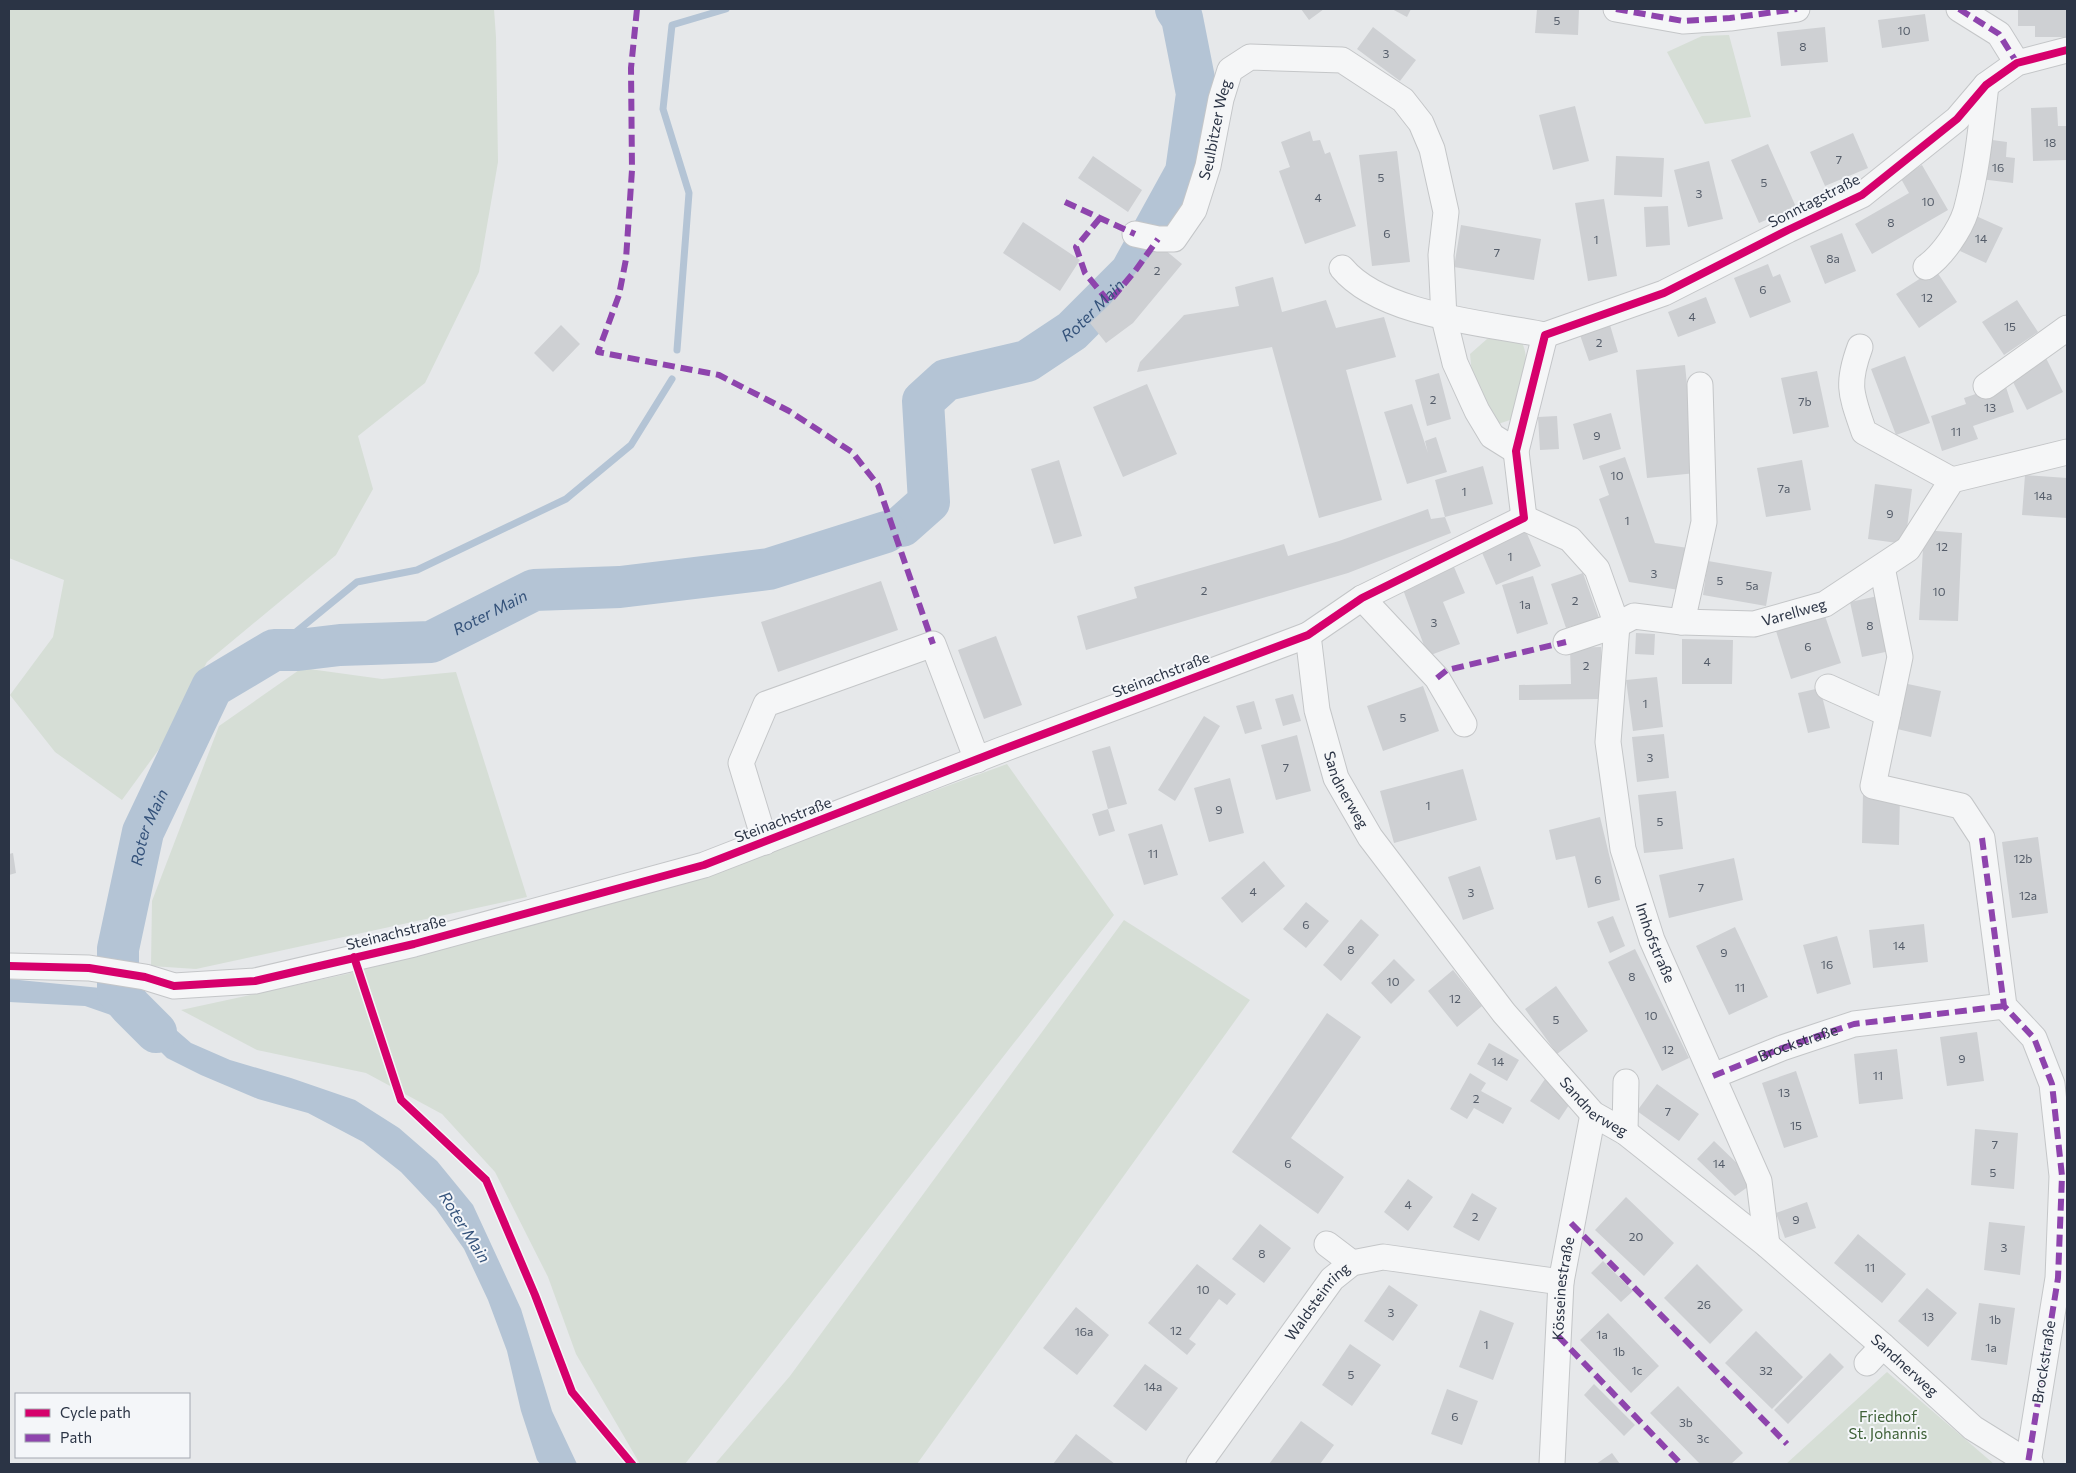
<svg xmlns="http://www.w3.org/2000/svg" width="2076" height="1473" viewBox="0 0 2076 1473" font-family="Commissioner,sans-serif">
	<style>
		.green { fill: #d6ded6 }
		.water { fill: #b4c4d5 }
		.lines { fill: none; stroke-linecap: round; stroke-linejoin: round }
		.stream { stroke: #b4c4d5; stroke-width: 7 }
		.river { stroke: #b4c4d5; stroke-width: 42 }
		.building { fill: #ced0d3 }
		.minor-casing { stroke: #c4c6c8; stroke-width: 27 }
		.minor { stroke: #f5f6f7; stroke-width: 25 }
		.quiet { stroke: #8e44ad; stroke-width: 6; stroke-dasharray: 12 6; stroke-linecap: butt }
		.cycleway-casing { stroke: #f4f6f9; stroke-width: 11 }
		.cycleway { stroke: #d6006c; stroke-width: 8 }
		.labels { text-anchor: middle; stroke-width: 4; stroke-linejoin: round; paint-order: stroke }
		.number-label { font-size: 12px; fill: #545c69 }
		.street-label { font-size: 15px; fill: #2b3445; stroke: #f4f6f9 }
		.park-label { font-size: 15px; fill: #3f6138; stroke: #f4f6f9 }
		.water-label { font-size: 16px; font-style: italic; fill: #34527a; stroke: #f4f6f9 }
	</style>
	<rect width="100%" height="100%" fill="#e6e8ea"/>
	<path class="green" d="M9,9H494L496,37L498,162L479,272L425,383L358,436L373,489L336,555L207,662L165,741L122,800L55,752L10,695L53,637L64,580L9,558Z
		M1729,35L1751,117L1705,124L1667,52L1702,36Z
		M1519,338C1535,358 1519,396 1513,419L1495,425L1473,384L1470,354L1487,339Z
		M302,668L382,679L456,672L527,897L196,969L151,966L152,901L219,726Z
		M1007,764L1114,915L685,1464H640L576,1354L548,1277L495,1172L442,1114L366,1073L257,1050L181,1010L347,974L713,872Z
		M1124,920L1250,1000L917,1464H715L790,1376Z
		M1887,1372L1994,1464H1786Z"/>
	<path class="water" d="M9,979L131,991L191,1043L230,1060L291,1078L355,1100L399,1128L437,1161L473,1205L521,1309L552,1411L577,1464H540L537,1460L521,1411L507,1351L488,1300L464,1249L436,1209L401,1172L363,1142L308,1113L258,1099L201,1075L167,1058L131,1022L85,1006L9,1002Z"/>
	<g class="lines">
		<path class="stream" d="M677,350L689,193L663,109L672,25L726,9
			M274,650L357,582L417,570L566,499L631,445L672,379"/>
		<g class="river">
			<path id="s1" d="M902,526L929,502L923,401L946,380L1027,361L1072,331L1131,272L1186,172L1197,94L1182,18L1176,9"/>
			<path id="s2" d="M156,1032L131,1007L118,992V949L143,832L212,687L274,650H298L340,645L431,642L534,590L620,587L769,569L886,532"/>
		</g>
	</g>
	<path class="building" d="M1301,9H1324L1309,20Z
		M1392,9H1411L1407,17Z
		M1537,9H1579L1578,35L1535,33Z
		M2018,9H2066V37H2035V26H2018Z
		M1925,14L1929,41L1882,48L1878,20Z
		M1373,27L1416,60L1400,81L1357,49Z
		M1825,27L1828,62L1781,66L1777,32Z
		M1575,106L1589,161L1553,170L1539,115Z
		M2057,107L2058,126H2067V160L2033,161L2031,108Z
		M1310,131L1313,141L1320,140L1325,154L1330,152L1356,226L1305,244L1279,171L1290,167L1281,142Z
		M1853,133L1868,168L1825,186L1810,152Z
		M1985,139L2007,142L2006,157L2015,158L2013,183L1980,179Z
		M1768,144L1796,207L1759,223L1731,160Z
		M1397,151L1410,262L1372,266L1359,155Z
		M1093,156L1142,190L1128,212L1078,178Z
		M1616,156L1664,158L1662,197L1614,195Z
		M1709,161L1723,219L1688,227L1674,170Z
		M1922,165L1948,210L1872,254L1855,224L1909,193L1900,177Z
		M1604,199L1617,276L1588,281L1575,203Z
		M1668,206L1670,245L1646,247L1644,207Z
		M1976,216L2003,228L1986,263L1960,251Z
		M1023,222L1080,260L1060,291L1003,253Z
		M1461,225L1541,239L1534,280L1454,267Z
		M1842,233L1856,271L1825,284L1810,246Z
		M1159,245L1182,264L1133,323L1106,343L1090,323L1110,304Z
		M1768,264L1773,277L1780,274L1791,302L1750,318L1734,278Z
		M1935,269L1957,302L1919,328L1896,294Z
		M1273,277L1282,312L1326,300L1336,328L1384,317L1396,357L1346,370L1382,500L1319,518L1272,347L1137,372L1140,362L1184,315L1239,306L1235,287Z
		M1706,297L1716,323L1678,337L1668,312Z
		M2017,300L2038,332L2004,355L1982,322Z
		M561,325L580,344L553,372L534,353Z
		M1610,325L1618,352L1589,361L1580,335Z
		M1905,356L1930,423L1896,435L1871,369Z
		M2046,358L2063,392L2027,410L2010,376Z
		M1685,365L1696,473L1647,478L1636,370Z
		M1817,371L1829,427L1793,434L1781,378Z
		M1439,373L1451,419L1427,426L1415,380Z
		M1147,384L1177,454L1123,477L1093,407Z
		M2005,384L2014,412L1973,426L1978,439L1942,451L1931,416L1966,404L1964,398Z
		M1412,404L1428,453L1425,441L1436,437L1447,472L1407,484L1384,412Z
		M1611,413L1621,449L1583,460L1573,424Z
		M1557,416L1559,449L1540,450L1538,417Z
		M1625,457L1655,543L1688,548L1679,590L1629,582L1599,499L1609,495L1599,466Z
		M1059,460L1082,536L1054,544L1031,469Z
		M1802,460L1811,510L1766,517L1757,468Z
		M1483,466L1493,504L1445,517L1435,480Z
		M2025,475L2067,478V518L2022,515Z
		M1875,484L1912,489L1905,544L1868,539Z
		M1428,509L1431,519L1445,517L1451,533L1348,573L1086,650L1077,616L1137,598L1134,587L1284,544L1288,556L1339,541Z
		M1525,529L1541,566L1496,585L1480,548Z
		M1924,530L1962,533L1958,621L1919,620Z
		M1708,561L1772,572L1766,606L1703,595Z
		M1454,567L1465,593L1443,602L1460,644L1428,656L1402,587Z
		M1583,573L1599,618L1566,628L1551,584Z
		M1533,576L1548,624L1517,634L1502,585Z
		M881,581L898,630L778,672L761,622Z
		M1878,596L1890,651L1862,657L1850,602Z
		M1825,616L1841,663L1791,679L1776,631Z
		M1636,633L1655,634L1654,655L1635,654Z
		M996,636L1022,705L984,719L958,650Z
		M1682,639L1733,640L1732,684H1682Z
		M1601,647V699L1519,700V685L1571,684L1570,648Z
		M1657,677L1663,727L1633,731L1626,680Z
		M1903,683L1941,691L1931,737L1893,728Z
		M1423,686L1439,731L1383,751L1367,706Z
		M1820,688L1830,728L1808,733L1798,693Z
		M1293,694L1301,721L1283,726L1275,699Z
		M1254,701L1262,729L1245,734L1236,706Z
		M1204,716L1220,726L1175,801L1158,790Z
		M1664,734L1669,778L1637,782L1632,737Z
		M1297,735L1311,791L1276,800L1261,745Z
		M1110,746L1127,804L1108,809L1092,751Z
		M1463,769L1477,820L1394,843L1380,791Z
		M1230,778L1244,833L1209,842L1194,788Z
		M1676,791L1683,849L1644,853L1638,795Z
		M1863,793L1900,794L1899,845L1862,843Z
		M1108,809L1115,831L1099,836L1092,814Z
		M1600,817L1620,900L1588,908L1575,856L1556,860L1549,830Z
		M1162,824L1178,875L1144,885L1128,834Z
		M2038,837L2048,913L2012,918L2002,842Z
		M13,853L16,873L9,875V854Z
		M1734,858L1743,900L1669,918L1659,875Z
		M1264,861L1285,886L1242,923L1221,898Z
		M1480,866L1494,909L1463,920L1448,877Z
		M1306,902L1329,921L1306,948L1283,929Z
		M1613,916L1625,946L1610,953L1597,922Z
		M1361,919L1379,935L1341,981L1323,965Z
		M1924,924L1928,962L1873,968L1869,930Z
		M1735,927L1768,997L1729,1015L1696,946Z
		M1837,936L1851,984L1817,994L1803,945Z
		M1635,949L1689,1058L1662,1071L1608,962Z
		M1394,959L1415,980L1391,1004L1371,983Z
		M1453,970L1482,1006L1457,1027L1428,991Z
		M1556,986L1588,1031L1557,1054L1525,1009Z
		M1327,1013L1361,1037L1291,1138L1344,1177L1318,1214L1232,1152Z
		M1977,1032L1984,1081L1947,1086L1940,1037Z
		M1489,1043L1519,1060L1507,1081L1477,1064Z
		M1897,1049L1903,1099L1859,1104L1854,1054Z
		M1796,1071L1818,1137L1784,1148L1762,1083Z
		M1470,1073L1486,1083L1481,1091L1512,1108L1503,1124L1474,1108L1467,1119L1450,1109Z
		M1545,1079L1573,1099L1559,1120L1530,1101Z
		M1657,1084L1699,1114L1679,1141L1637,1111Z
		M1975,1129L2018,1133L2014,1189L1971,1185Z
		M1714,1141L1742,1168L1752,1184L1735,1196L1697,1159Z
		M1408,1179L1433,1197L1408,1231L1384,1212Z
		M1472,1193L1497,1208L1479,1241L1453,1227Z
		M1626,1197L1674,1243L1644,1276L1595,1230Z
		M1807,1202L1816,1228L1785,1238L1776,1213Z
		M1989,1222L2025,1226L2020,1275L1984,1270Z
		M1260,1224L1291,1248L1264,1283L1232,1259Z
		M1858,1234L1906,1274L1882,1303L1834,1263Z
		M1603,1261L1633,1291L1621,1302L1591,1273Z
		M1197,1264L1236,1294L1227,1305L1219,1299L1189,1339L1196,1344L1187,1355L1148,1323Z
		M1697,1264L1743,1310L1710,1344L1664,1298Z
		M1389,1285L1418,1305L1393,1341L1364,1321Z
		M1927,1288L1957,1313L1928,1347L1898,1321Z
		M1979,1303L2015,1308L2007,1365L1971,1360Z
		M1076,1307L1109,1335L1077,1375L1043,1348Z
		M1480,1310L1514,1323L1493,1380L1459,1367Z
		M1608,1313L1659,1366L1631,1393L1580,1340Z
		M1756,1331L1803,1377L1772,1409L1725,1363Z
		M1350,1344L1381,1365L1352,1406L1322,1385Z
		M1830,1353L1844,1367L1788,1424L1774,1410Z
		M1145,1364L1178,1388L1146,1431L1113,1406Z
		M1594,1384L1635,1425L1624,1436L1584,1395Z
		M1678,1386L1743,1453L1731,1464H1700L1650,1413Z
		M1447,1389L1478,1401L1462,1445L1431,1434Z
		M1301,1421L1334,1445L1320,1464H1269Z
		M1076,1434L1115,1464H1053Z
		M1612,1453L1620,1464H1596Z"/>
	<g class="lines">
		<g class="minor-casing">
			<g id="minor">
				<path d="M1616,9L1683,21L1730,18L1797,9"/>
				<path d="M1959,9L1999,34L2017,63"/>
				<path id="s3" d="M1135,234L1158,239H1174L1194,210L1208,166L1221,99L1230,70L1250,57L1342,60L1403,100L1421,123L1432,149L1446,212L1441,255L1444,318L1455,363L1477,411L1492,436L1516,451"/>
				<path d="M1926,267C1942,256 1960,230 1966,211C1977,171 1981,127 1986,85"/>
				<path d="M1342,268C1382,316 1486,323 1545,335"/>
				<path d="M1545,335L1664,293L1788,230L1862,195L1957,119L1986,85L2017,63L2067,50"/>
				<path d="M1860,347C1846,385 1851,394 1864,432L1952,480"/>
				<path d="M1986,386L2067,328"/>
				<path id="s4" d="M1524,518L1570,539L1597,569L1617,625L1608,742L1623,849L1652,940L1759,1181L1767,1245"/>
				<path d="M1524,518L1516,451L1545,335"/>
				<path d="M1882,567L1900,657L1873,786L1961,806L1982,838L2004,1006L2034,1038L2052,1084L2062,1176L2058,1278L2028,1463"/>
				<path d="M1362,598L1437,678L1464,724"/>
				<path d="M1682,622L1704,522L1700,385"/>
				<path id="s5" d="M1308,635L1317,710L1336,778L1370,837L1504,1013L1593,1114L1625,1132L1767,1245L1883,1346L1973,1428L2031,1464"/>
				<path id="s6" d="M1566,642L1617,625L1634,616L1682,622L1754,624L1825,604L1908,549L1952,480L2067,452"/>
				<path d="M1828,687L1888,714"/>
				<path d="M765,842L741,763L766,704L933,644L977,760"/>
				<path d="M9,966L89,968L145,977L174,986L255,981L414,944L704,865L1001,750L1308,635L1362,598L1524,518"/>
				<path d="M1713,1076L1782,1048L1854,1024L2004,1006"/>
				<path d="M1625,1132L1626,1082"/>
				<path d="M1327,1244L1352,1263"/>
				<path d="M1867,1363L1883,1346"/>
				<path id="s7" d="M1199,1464L1332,1279L1352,1263L1383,1257L1561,1282"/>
				<path id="s8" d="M1552,1464L1561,1282L1593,1114"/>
			</g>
		</g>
		<use href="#minor" class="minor"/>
		<g class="quiet">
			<path d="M637,9L631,68L632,170L626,259L619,295L598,352L719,375L789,411L852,452L878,485L933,644"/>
			<path d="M1616,9L1683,21L1730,18L1797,9"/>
			<path d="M1959,9L1999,34L2017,63"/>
			<path d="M1065,202L1135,234"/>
			<path d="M1100,218L1076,247L1085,273L1109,302L1135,271L1158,239"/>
			<path d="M1437,678L1447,670L1566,642"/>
			<path d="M1982,838L2004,1006L2034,1038L2052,1084L2062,1176L2058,1278L2028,1463"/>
			<path id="s9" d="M1713,1076L1782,1048L1854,1024L2004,1006"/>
			<path d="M1571,1223L1787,1444"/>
			<path d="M1558,1336L1679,1462"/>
		</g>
		<g class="cycleway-casing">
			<path id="cycleway" d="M354,957L401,1100L486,1180L535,1295L572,1392L632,1464
				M9,966L89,968L145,977L174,986L255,981L414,944L704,865L1001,750L1308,635L1362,598L1524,518L1516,451L1545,335L1664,293L1788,230L1862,195L1957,119L1986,85L2017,63L2067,50"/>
		</g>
		<use href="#cycleway" class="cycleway"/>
	</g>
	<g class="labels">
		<g class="number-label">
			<text x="1557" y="25">5</text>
			<text x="1904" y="35">10</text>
			<text x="1803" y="51">8</text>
			<text x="1386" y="58">3</text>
			<text x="2050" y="147">18</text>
			<text x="1839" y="164">7</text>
			<text x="1998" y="172">16</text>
			<text x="1381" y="182">5</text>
			<text x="1764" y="187">5</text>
			<text x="1699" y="198">3</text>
			<text x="1318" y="202">4</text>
			<text x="1928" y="206">10</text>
			<text x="1891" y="227">8</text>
			<text x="1387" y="238">6</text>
			<text x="1981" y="243">14</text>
			<text x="1596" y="244">1</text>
			<text x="1497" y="257">7</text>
			<text x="1833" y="263">8a</text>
			<text x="1157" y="275">2</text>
			<text x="1763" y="294">6</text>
			<text x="1927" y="302">12</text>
			<text x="1692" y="321">4</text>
			<text x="2010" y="331">15</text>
			<text x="1599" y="347">2</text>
			<text x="1433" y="404">2</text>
			<text x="1805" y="406">7b</text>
			<text x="1990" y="412">13</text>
			<text x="1956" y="436">11</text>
			<text x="1597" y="440">9</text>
			<text x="1617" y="480">10</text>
			<text x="1784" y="493">7a</text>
			<text x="1464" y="496">1</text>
			<text x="2043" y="500">14a</text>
			<text x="1890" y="518">9</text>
			<text x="1627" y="525">1</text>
			<text x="1942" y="551">12</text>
			<text x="1510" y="561">1</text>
			<text x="1654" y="578">3</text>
			<text x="1720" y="585">5</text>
			<text x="1752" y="590">5a</text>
			<text x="1204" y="595">2</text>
			<text x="1939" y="596">10</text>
			<text x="1575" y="605">2</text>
			<text x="1525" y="609">1a</text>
			<text x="1434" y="627">3</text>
			<text x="1870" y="630">8</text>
			<text x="1808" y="651">6</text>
			<text x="1707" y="666">4</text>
			<text x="1586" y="670">2</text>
			<text x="1645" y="708">1</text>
			<text x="1403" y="722">5</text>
			<text x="1650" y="762">3</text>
			<text x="1286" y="772">7</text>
			<text x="1428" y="810">1</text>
			<text x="1219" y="814">9</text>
			<text x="1660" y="826">5</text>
			<text x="1153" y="858">11</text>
			<text x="2023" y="863">12b</text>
			<text x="1598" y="884">6</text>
			<text x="1701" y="892">7</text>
			<text x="1253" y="896">4</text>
			<text x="1471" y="897">3</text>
			<text x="2028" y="900">12a</text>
			<text x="1306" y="929">6</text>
			<text x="1899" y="950">14</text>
			<text x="1351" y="954">8</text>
			<text x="1724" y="957">9</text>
			<text x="1827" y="969">16</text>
			<text x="1632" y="981">8</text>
			<text x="1393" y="986">10</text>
			<text x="1740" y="992">11</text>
			<text x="1455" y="1003">12</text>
			<text x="1651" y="1020">10</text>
			<text x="1556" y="1024">5</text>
			<text x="1668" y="1054">12</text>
			<text x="1962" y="1063">9</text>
			<text x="1498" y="1066">14</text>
			<text x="1878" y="1080">11</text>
			<text x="1784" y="1097">13</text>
			<text x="1476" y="1103">2</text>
			<text x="1668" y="1116">7</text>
			<text x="1796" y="1130">15</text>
			<text x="1995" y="1149">7</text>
			<text x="1288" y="1168">6</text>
			<text x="1719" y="1168">14</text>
			<text x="1993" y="1177">5</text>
			<text x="1408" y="1209">4</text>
			<text x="1475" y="1221">2</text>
			<text x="1796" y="1224">9</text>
			<text x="1636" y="1241">20</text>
			<text x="2004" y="1252">3</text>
			<text x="1262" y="1258">8</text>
			<text x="1870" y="1272">11</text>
			<text x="1203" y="1294">10</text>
			<text x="1704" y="1309">26</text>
			<text x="1391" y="1317">3</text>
			<text x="1928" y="1321">13</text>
			<text x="1995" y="1324">1b</text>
			<text x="1176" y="1335">12</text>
			<text x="1084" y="1336">16a</text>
			<text x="1602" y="1339">1a</text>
			<text x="1486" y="1349">1</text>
			<text x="1991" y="1352">1a</text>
			<text x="1619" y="1356">1b</text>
			<text x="1637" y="1375">1c</text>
			<text x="1766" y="1375">32</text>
			<text x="1351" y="1379">5</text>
			<text x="1153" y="1391">14a</text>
			<text x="1455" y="1421">6</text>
			<text x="1686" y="1427">3b</text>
			<text x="1703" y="1443">3c</text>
		</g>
		<g class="street-label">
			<text dy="5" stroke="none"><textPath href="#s3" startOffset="158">Seulbitzer Weg</textPath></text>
			<text transform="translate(1814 201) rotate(-27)" y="5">Sonntagstraße</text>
			<text dy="5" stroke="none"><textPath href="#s6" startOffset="235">Varellweg</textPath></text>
			<text transform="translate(1161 675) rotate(-21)" y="5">Steinachstraße</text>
			<text dy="5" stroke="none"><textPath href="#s5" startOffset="161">Sandnerweg</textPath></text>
			<text transform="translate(783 820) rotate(-21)" y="5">Steinachstraße</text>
			<text transform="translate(396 933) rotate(-14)" y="5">Steinachstraße</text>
			<text dy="5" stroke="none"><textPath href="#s4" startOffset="475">Imhofstraße</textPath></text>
			<text dy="5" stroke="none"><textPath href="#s9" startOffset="91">Brockstraße</textPath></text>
			<text dy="5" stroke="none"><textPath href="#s5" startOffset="566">Sandnerweg</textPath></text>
			<text dy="5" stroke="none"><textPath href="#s8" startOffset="176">Kösseinestraße</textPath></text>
			<text dy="5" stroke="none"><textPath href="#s7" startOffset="201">Waldsteinring</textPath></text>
			<text transform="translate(2044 1362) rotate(-81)" y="5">Brockstraße</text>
			<text dy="5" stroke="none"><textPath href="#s5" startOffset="971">Sandnerweg</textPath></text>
		</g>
		<g class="park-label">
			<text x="1888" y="1422">Friedhof<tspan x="1888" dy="17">St. Johannis</tspan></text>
		</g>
		<g class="water-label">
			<text dy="6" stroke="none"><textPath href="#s1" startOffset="335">Roter Main</textPath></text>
			<text dy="6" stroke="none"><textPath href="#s2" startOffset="674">Roter Main</textPath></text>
			<text dy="6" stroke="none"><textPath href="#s2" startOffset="224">Roter Main</textPath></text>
			<text transform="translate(465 1227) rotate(58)" y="6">Roter Main</text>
		</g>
	</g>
	<rect width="2076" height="1473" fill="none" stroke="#2b3445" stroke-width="20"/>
	<rect x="15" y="1393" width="175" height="65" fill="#f4f6f9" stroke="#a4a8b1"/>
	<rect x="25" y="1409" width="25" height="8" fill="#d6006c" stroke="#a4a8b1"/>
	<text x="60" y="1418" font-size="15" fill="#2b3445">Cycle path</text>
	<rect x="25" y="1434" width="25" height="8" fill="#8e44ad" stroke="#a4a8b1"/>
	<text x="60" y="1443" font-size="15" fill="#2b3445">Path</text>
</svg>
